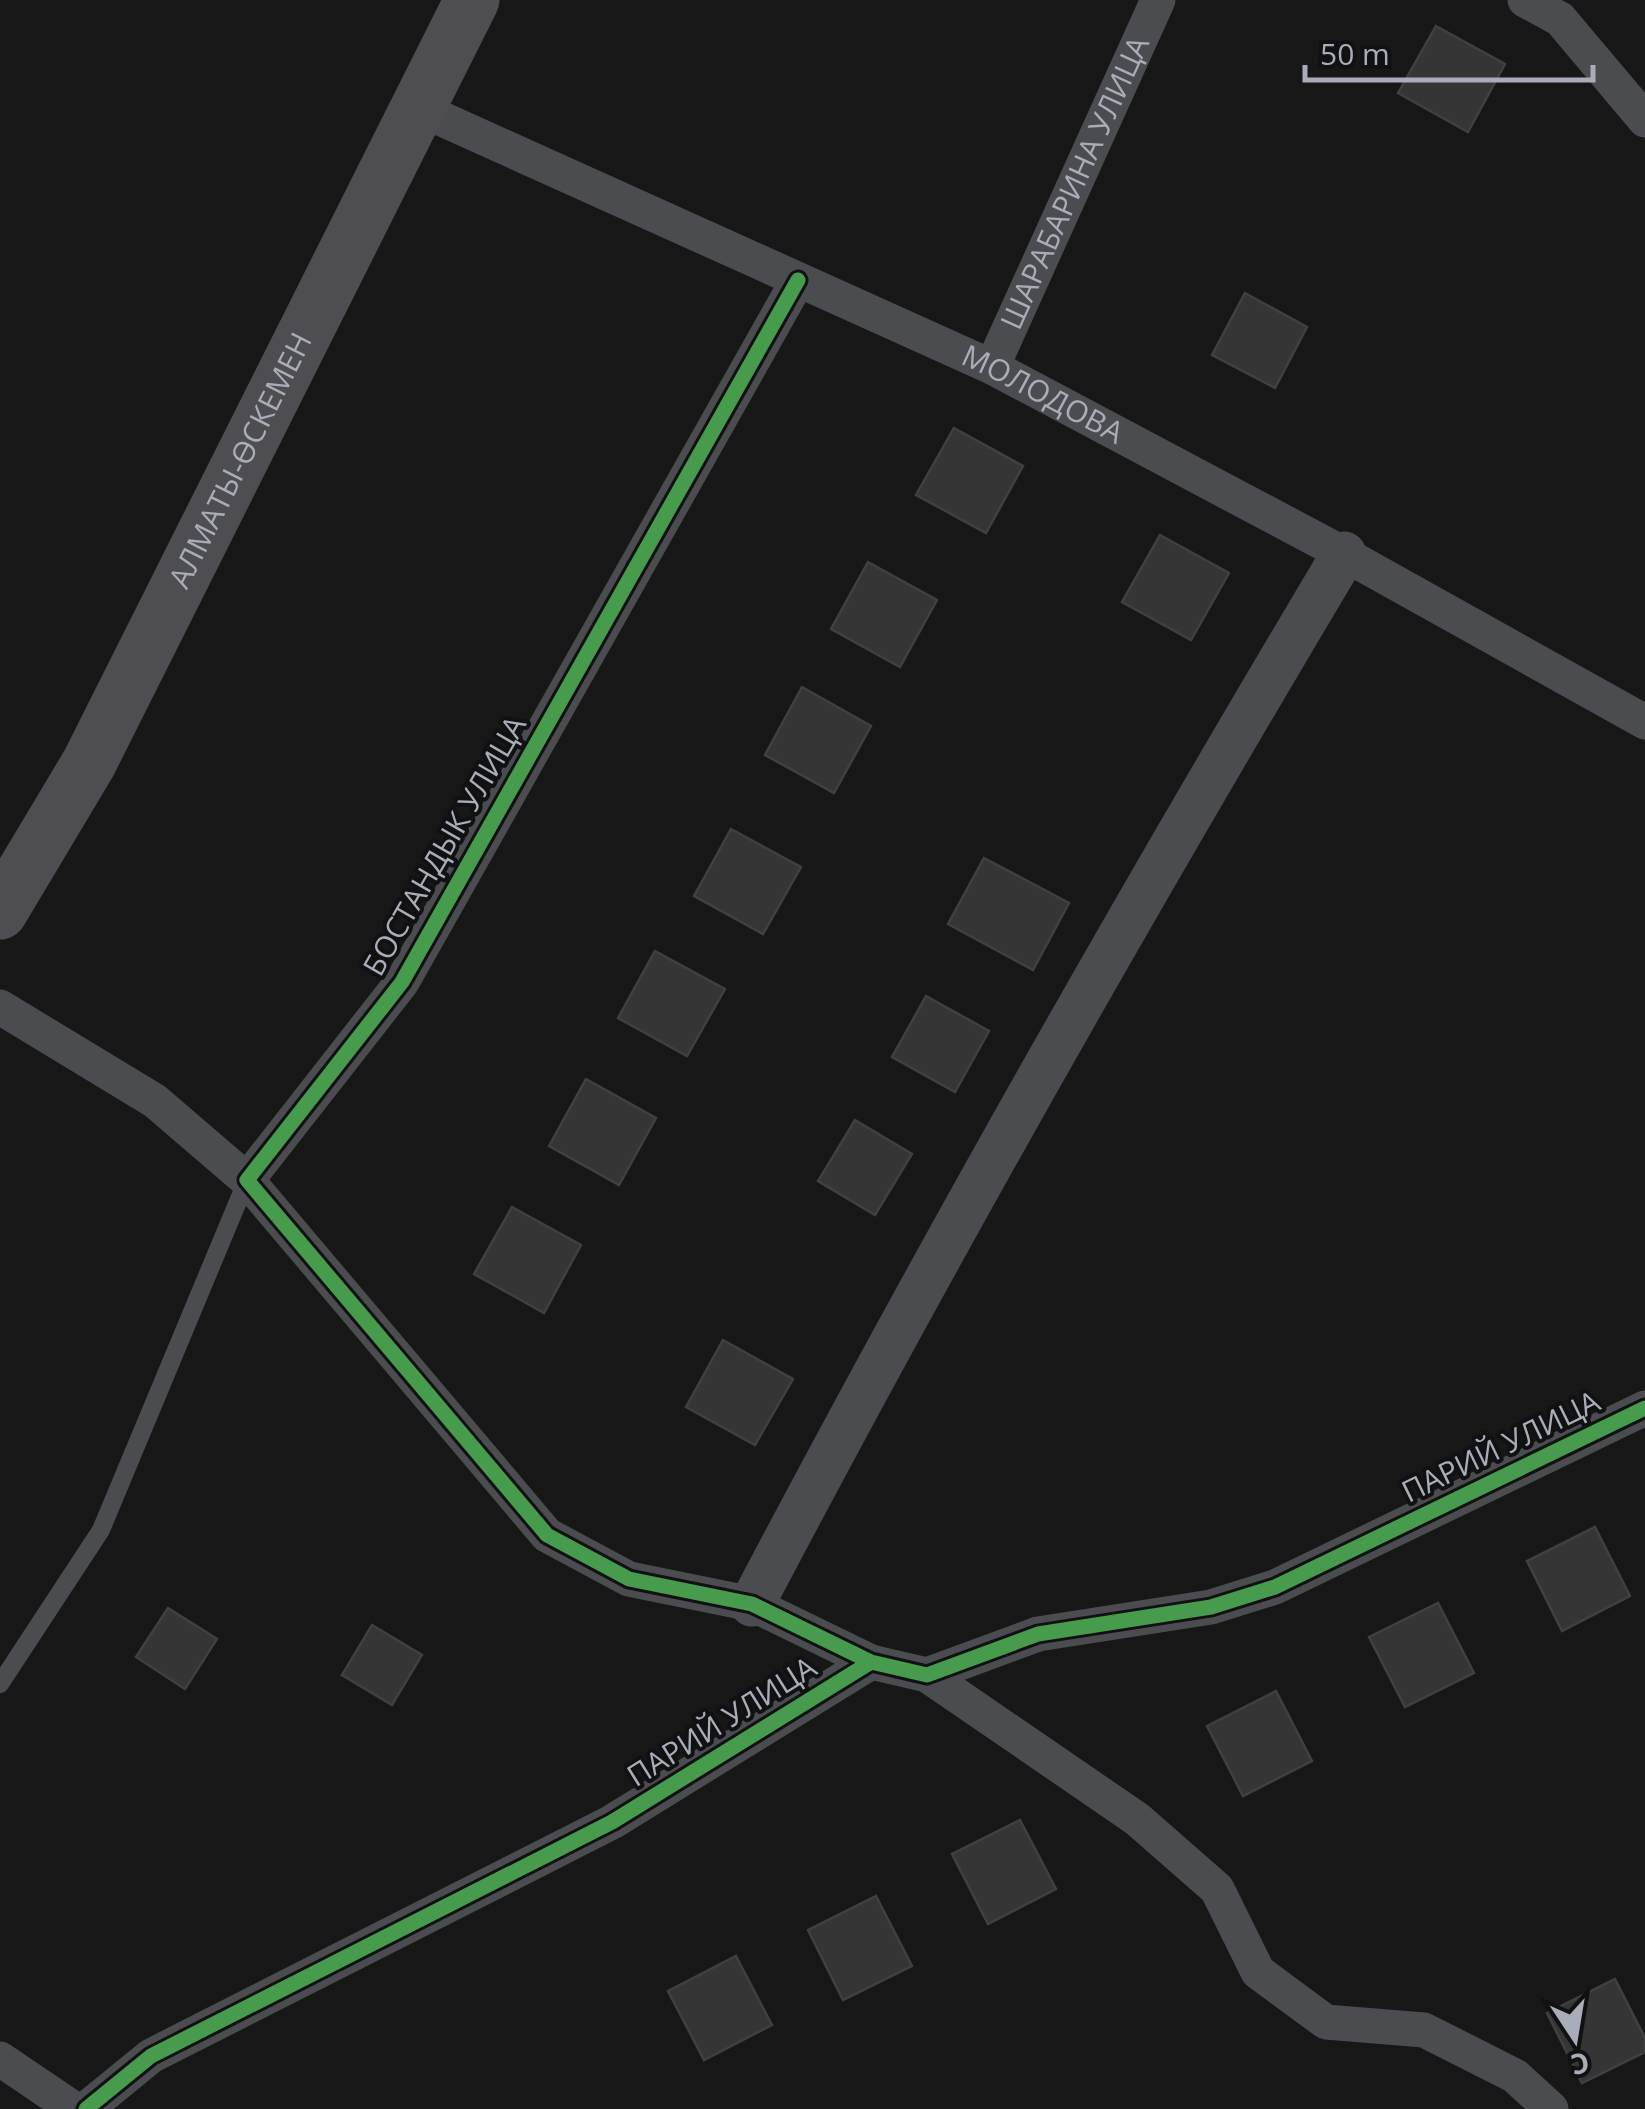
<svg xmlns="http://www.w3.org/2000/svg" width="1645" height="2109" viewBox="0 0 1645 2109" font-family="'Open Sans',sans-serif">
	<style>
		.building { fill: #353536; stroke: #3f4043; stroke-width: 2.5 }
		.lines { fill: none; stroke-linecap: round; stroke-linejoin: round }
		.service { stroke: #4b4c50; stroke-width: 18 }
		.minor { stroke: #4b4c50; stroke-width: 35 }
		.tertiary { stroke: #4b4c50; stroke-width: 45 }
		.trunk { stroke: #4e4e52; stroke-width: 55 }
		.cycleway-casing { stroke: #111113; stroke-width: 21 }
		.cycleway { stroke: #469c4c; stroke-width: 15 }
		.labels { text-anchor: middle; stroke-width: 8; stroke-linejoin: round; paint-order: stroke }
		.street-label { font-size: 30px; fill: #a8adb8; stroke: #111113 }
	</style>
	<rect width="100%" height="100%" fill="#171717"/>
	<path class="building" d="M1436,26L1505,64L1468,132L1398,93Z
		M1245,293L1307,327L1275,388L1212,355Z
		M954,428L1023,466L986,533L916,495Z
		M1160,535L1229,573L1191,640L1122,602Z
		M868,562L937,600L900,667L831,629Z
		M802,687L871,726L834,793L765,755Z
		M731,829L801,867L763,934L694,896Z
		M984,858L1069,903L1033,970L948,924Z
		M655,951L725,989L687,1056L618,1018Z
		M926,996L989,1031L955,1092L892,1057Z
		M586,1079L656,1118L619,1185L549,1146Z
		M855,1120L912,1154L875,1215L818,1181Z
		M512,1207L581,1245L544,1313L474,1274Z
		M723,1340L793,1379L755,1445L686,1407Z
		M1595,1527L1630,1596L1562,1631L1527,1561Z
		M1438,1603L1474,1673L1405,1707L1369,1637Z
		M168,1608L217,1639L185,1689L136,1657Z
		M372,1625L422,1655L392,1705L342,1675Z
		M1276,1691L1312,1761L1243,1796L1207,1726Z
		M1020,1820L1056,1889L988,1924L952,1854Z
		M876,1896L912,1966L843,2000L808,1930Z
		M736,1956L772,2025L704,2060L668,1991Z
		M1615,1979L1645,2038V2052L1582,2083L1547,2013Z"/>
	<g class="lines">
		<path class="service" d="M0,1684L101,1530L247,1180"/>
		<g class="minor">
			<path d="M1525,0L1560,19L1645,120"/>
			<path id="s1" d="M420,109L992,367L1344,554L1645,722"/>
			<path d="M798,280L402,982L247,1180L547,1535L629,1579L752,1604L871,1662"/>
			<path id="s2" d="M992,367L1158,0"/>
			<path d="M0,1007L155,1101L247,1180"/>
			<path d="M927,1675L1137,1819L1217,1889L1258,1972L1326,2022L1424,2030L1515,2076L1551,2109"/>
			<path d="M0,2059L74,2109"/>
			<path d="M86,2109L151,2056L612,1822L871,1662L927,1675L1038,1634L1211,1607L1275,1587L1645,1408"/>
		</g>
		<path class="tertiary" d="M752,1604C939,1248 1138,899 1344,554"/>
		<path class="trunk" id="s3" d="M0,912L89,763L472,0"/>
		<g class="cycleway-casing">
			<path id="cycleway" d="M798,280L402,982L247,1180L547,1535L629,1579L752,1604L871,1662
				M86,2109L151,2056L612,1822L871,1662L927,1675L1038,1634L1211,1607L1275,1587L1645,1408"/>
		</g>
		<use href="#cycleway" class="cycleway"/>
	</g>
	<g class="labels">
		<g class="street-label">
			<text dy="10" stroke="none"><textPath href="#s2" startOffset="202">ШАРАБАРИНА УЛИЦА</textPath></text>
			<text dy="10" stroke="none"><textPath href="#s1" startOffset="685">МОЛОДОВА</textPath></text>
			<text dy="10" stroke="none"><textPath href="#s3" startOffset="512">АЛМАТЫ-ӨСКЕМЕН</textPath></text>
			<text transform="translate(445 846) rotate(-60)" y="10">БОСТАНДЫК УЛИЦА</text>
			<text transform="translate(1501 1447) rotate(-26)" y="10">ПАРИЙ УЛИЦА</text>
			<text transform="translate(722 1722) rotate(-32)" y="10">ПАРИЙ УЛИЦА</text>
		</g>
	</g>
	<g transform="translate(1575 2039) rotate(168)" stroke="#111113" stroke-width="8" paint-order="stroke">
	<path d="M0-8L18 38L0 25L-18 38Z" fill="#a8adb8"/>
	<text y="-15" font-size="28" font-weight="bold" text-anchor="middle" fill="#a8adb8">С</text>
	</g>
	<path d="M1305 65v15h288v-15" fill="none" stroke="#a8adb8" stroke-width="5"/>
	<text x="1320" y="65" font-size="30" fill="#a8adb8" stroke="#111113" stroke-width="8" paint-order="stroke">50 m</text>
</svg>
